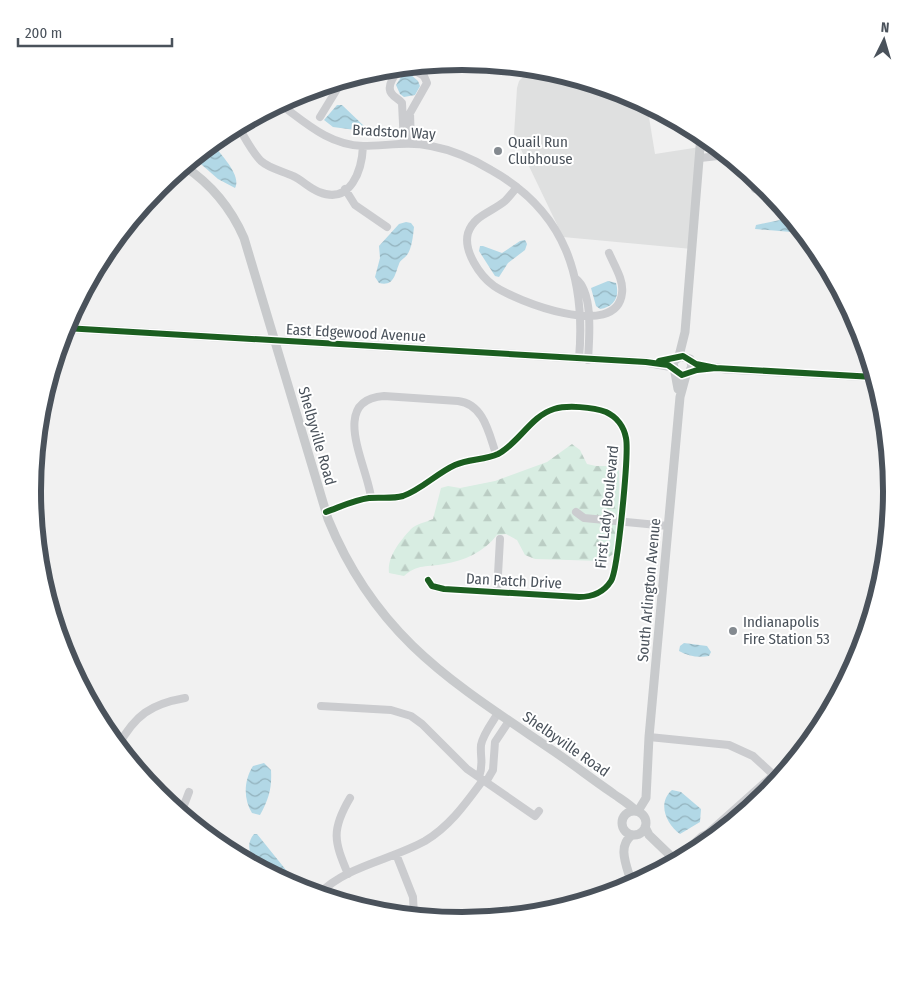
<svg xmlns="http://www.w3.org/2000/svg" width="924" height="982" viewBox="0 0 924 982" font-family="'Fira Sans Condensed',sans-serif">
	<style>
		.education { fill: #dfe0e0 }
		.forest { fill: url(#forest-firs) }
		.water { fill: url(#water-waves) }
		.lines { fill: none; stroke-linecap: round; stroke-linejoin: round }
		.minor { stroke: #cbcccf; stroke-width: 8 }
		.major { stroke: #c8cacc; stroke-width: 9 }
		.cycleway-casing { stroke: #fff; stroke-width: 9 }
		.cycleway { stroke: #1b5e20; stroke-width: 6 }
		.poi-dot { fill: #848a90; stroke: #fff; stroke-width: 2 }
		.labels { text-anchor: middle; stroke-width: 4; stroke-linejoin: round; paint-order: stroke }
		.street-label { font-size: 15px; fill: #4a525b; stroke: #fff }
		.poi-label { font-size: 15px; fill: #4a525b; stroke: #fff; text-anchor: start }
		.rim { fill: none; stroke: #4a525b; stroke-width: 6 }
	</style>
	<defs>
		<pattern id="forest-firs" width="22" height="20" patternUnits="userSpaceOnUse" patternTransform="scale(1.25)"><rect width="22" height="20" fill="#d8ede2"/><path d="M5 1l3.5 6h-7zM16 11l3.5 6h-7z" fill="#bbcdc4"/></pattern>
		<pattern id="water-waves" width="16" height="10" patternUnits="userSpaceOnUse" patternTransform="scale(1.25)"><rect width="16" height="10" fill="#b2d8e6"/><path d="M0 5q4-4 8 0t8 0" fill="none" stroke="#93b2bd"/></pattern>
	</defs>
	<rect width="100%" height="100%" fill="#f1f1f1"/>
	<path class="education" d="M532,68L546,70L627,94L647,105L655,154L700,147L692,249L563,237L514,135L517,88L519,81Z"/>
	<path class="forest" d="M572,444L580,450L587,464L596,466H615L619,471L620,522L617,552L602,561L535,559L525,555L517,540L506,534L497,535C484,552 464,561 444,564C428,567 417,564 404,576L389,573C387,557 400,541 411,529C416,524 426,522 433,519L441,488L448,486L460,488L495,481L547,462Z"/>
	<path class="water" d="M409,73L418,81L420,86L415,95L404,97L400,94L396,85L403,74Z
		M337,105H342L364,126L363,131L333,127L324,120Z
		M212,143C220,154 242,175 235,188L218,179L194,158Z
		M784,210L803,233L755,229L756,225L780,220Z
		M406,222L411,223L414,227C413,236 412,248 407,255C404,259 400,260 399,264C395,274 394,287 379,283L375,277L380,258L379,246L399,224Z
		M525,240L527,244L525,250L508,263L499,277L495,276L479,251L480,246H483L502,253L520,241Z
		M608,281L616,283C620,297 614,307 600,309L596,306L591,288Z
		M684,643L707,646L711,652L709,656C698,658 688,656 679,651L680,646Z
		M264,763L271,770C272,788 269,799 260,815L252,813C243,799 244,780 253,766Z
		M672,790L681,792L701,809L700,822L680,834C666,824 657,803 672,790Z
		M254,834H257L286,870L305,885L306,890C286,884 233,860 254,834Z"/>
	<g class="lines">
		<path class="minor" d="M402,67C396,73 385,86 392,94C394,97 399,99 402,103L404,144
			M409,67L424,76L427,83L410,113L411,144
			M280,104C306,123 329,145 363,146C386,146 408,141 431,146C452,150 473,159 491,170C566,212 586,278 579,359
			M320,117L342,81
			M238,126C245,138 252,152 261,161C270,169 283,171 293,176C302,180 309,188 319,192C351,205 362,170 363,146
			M700,158L727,155
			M517,187C513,192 509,197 505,201C492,212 474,215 468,233C463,251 480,276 494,286C516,301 617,341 622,293C624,280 614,265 609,253
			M345,189L355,205L387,227
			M755,189L759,182
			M576,279C594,293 589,340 588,360
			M371,498C368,467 328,400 384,396L458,401C484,404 489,434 496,454
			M326,512C340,507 354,500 369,498C380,497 392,499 403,496C421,490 437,473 455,465C468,459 485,460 498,454C519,443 531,416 554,409C567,405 593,407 606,412C617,417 624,427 626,438C629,453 618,570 611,581C604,592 592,597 579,597L444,589L432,586L428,580
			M576,512L584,518L668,526
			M497,592L500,539
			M321,706L391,710L411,716L422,724L467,769L535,816L539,811
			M649,737L729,745L753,756L778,779
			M118,746C135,715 151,704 185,698
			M479,777C484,763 480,759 481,745C483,734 492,723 498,713
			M486,782L493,770L495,742L509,721
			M181,813L189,792
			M708,833L807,745
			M396,854L413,897L414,916
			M675,860L702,836L708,833L706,838L690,854
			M348,874C334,841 331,830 350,798
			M319,894C346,866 391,860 425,841C450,826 466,803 483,780"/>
		<path class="major" d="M184,166C211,184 231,208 244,238L328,519C377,639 454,683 555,752C574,765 592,779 611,792C619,798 628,803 635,810
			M65,328L646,362L673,367
			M679,356L685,332L701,135
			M692,362L700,366L726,369L874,377
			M676,373L682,375L689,373L692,366L690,359L680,356L673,362L678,389
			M622 823a12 12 0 1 1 24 0a12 12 0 1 1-24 0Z
			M638,811L646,798L649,737L680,397L686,375
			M645,827L649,835L676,861
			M632,885C628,868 616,847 632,835"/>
		<g class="cycleway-casing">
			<path id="cycleway" d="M65,328L646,362L668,365L682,375L697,370L716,368
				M659,361L683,356L696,364L716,368L874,377
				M326,512C340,507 354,500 369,498C380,497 392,499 403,496C421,490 437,473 455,465C468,459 485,460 498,454C519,443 531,416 554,409C567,405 593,407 606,412C617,417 624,427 626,438C629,453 618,570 611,581C604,592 592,597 579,597L444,589L432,586L428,580"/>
		</g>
		<use href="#cycleway" class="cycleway"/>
	</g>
	<g class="poi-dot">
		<circle cx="498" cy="151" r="5"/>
		<circle cx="733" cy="631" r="5"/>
	</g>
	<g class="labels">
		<g class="street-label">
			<text transform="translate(394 132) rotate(3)" y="5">Bradston Way</text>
			<text transform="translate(356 333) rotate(3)" y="5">East Edgewood Avenue</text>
			<text transform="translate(317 436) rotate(74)" y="5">Shelbyville Road</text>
			<text transform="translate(607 507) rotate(-84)" y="5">First Lady Boulevard</text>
			<text transform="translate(514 581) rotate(3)" y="5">Dan Patch Drive</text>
			<text transform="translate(649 590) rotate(-85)" y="5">South Arlington Avenue</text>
			<text transform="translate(566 744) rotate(35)" y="5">Shelbyville Road</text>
		</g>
		<g class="poi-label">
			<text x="508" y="147">Quail Run<tspan x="508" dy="17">Clubhouse</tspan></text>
			<text x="743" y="627">Indianapolis<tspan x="743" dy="17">Fire Station 53</tspan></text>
		</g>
	</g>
	<path d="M0 0H924V982H0ZM41 491a421 421 0 1 1 842 0a421 421 0 1 1-842 0Z" fill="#fff" fill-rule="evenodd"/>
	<path class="rim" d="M41 491a421 421 0 1 1 842 0a421 421 0 1 1-842 0Z"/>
	<g transform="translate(884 40) rotate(5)" stroke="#ffffff" stroke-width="4" paint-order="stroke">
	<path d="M0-4L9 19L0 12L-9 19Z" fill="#4a525b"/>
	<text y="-8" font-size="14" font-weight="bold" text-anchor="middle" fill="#4a525b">N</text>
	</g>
	<path d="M18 38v8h154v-8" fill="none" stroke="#4a525b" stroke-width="2.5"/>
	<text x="25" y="38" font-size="15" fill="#4a525b" stroke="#ffffff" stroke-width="4" paint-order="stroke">200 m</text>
</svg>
